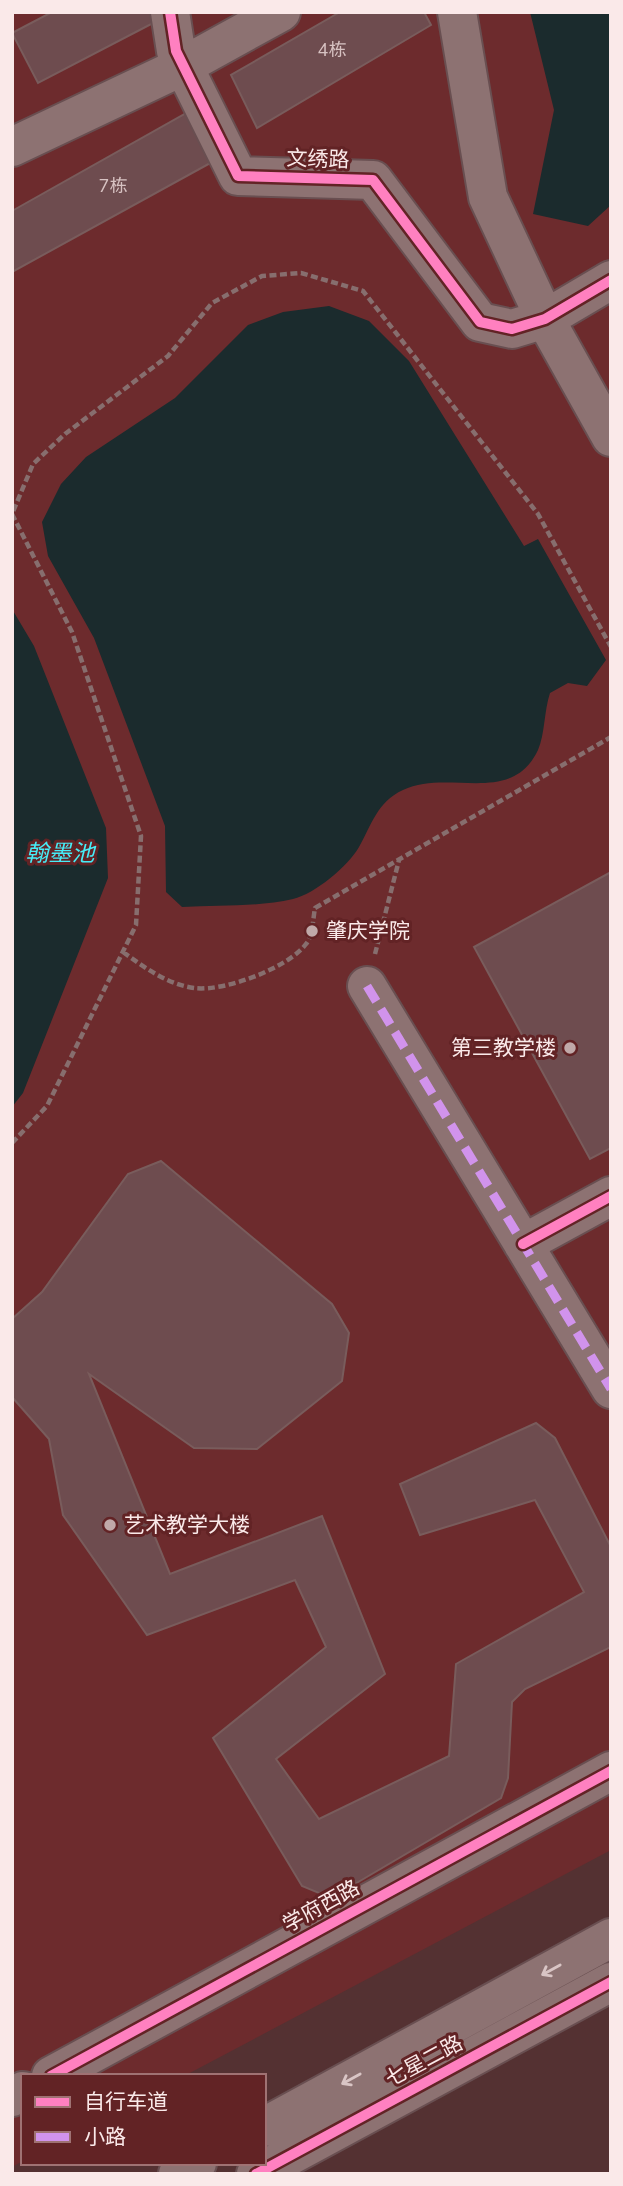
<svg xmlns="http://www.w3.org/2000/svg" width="623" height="2186" viewBox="0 0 623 2186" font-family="'Nunito Sans','Noto Sans SC',sans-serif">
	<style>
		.built { fill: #6d2b2d }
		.water { fill: #1b2b2d }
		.building { fill: #6e4c4f; stroke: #795c5c; stroke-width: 2 }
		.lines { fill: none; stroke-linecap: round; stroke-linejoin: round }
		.minor-casing { stroke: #694f51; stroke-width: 42 }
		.path { stroke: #876e6e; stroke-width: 4.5; stroke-dasharray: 7 3.5; stroke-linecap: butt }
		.minor { stroke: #8d7272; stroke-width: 38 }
		.quiet { stroke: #d193ec; stroke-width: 9; stroke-dasharray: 18 9; stroke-linecap: butt }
		.cycleway-casing { stroke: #622325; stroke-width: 15 }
		.cycleway { stroke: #ff80c0; stroke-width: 10 }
		.oneway { stroke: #d9c5c5 }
		.poi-dot { fill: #c0a9a9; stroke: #622325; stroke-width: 2.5 }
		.labels { text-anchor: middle; stroke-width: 6; stroke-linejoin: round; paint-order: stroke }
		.number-label { font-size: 18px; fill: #d7c2c2 }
		.street-label { font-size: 21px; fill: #fae9e9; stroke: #622325 }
		.poi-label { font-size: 21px; fill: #fae9e9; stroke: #622325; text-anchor: start }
		.water-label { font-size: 23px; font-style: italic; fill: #46edf7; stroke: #622325 }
	</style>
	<rect width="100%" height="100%" fill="#543132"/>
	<path class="built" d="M12,12H611V1850L184,2076H23V2161L12,2167Z"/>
	<path class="water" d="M530,12H611V205L588,226L533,214L554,110Z
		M329,306L369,321L409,361L524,546L538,539L606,660L587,686L568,683L550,693C544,711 545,734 538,750C511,807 448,768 403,790C377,802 372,824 359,847C348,866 315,894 293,899C258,907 218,905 182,907L166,892L165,826L94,638L48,556L42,522L61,484L86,457L175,398L248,325L283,312Z
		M12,609L34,646L106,828L108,878L23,1093L12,1107Z"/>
	<path class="building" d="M52,12H152L157,21L38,83L12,33Z
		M340,12H424L431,25L257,128L231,75Z
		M190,111L214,161L12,272V211Z
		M611,872V1148L590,1159L474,947Z
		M161,1161L332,1304L349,1333L342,1381L257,1449L194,1448L89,1374L170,1574L322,1516L385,1674L276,1759L319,1819L449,1756L456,1664L584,1592L535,1500L420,1535L400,1484L536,1423L555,1438L611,1547V1647L525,1689L512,1702L508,1778L501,1798L331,1898L302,1886L213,1738L326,1647L295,1580L147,1635L63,1515L49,1439L12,1397V1319L42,1292L128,1174Z"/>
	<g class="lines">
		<g class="minor-casing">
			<path id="minor" d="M170,12L176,51L238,176L373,180L480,322L512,329L545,319L611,280
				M457,12L488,197L545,319L611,437
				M12,147L183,66L281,12
				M367,986L611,1389
				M523,1244L611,1196
				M51,2076L611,1771
				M12,2097L23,2091
				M264,2127L611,1938
				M178,2174L197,2163
				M256,2174L611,1982"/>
		</g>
		<path class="path" d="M123,952C145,968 167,984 194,988C224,992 288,968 306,944C313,936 313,918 315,908L611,737
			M375,954L399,860
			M12,1143L47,1106L136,925L141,836L72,632L12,514L33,464L65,434L168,356L212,303L262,276L301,273L363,291L538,514L611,647"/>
		<use href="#minor" class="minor"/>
		<path class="quiet" d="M367,986L611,1389"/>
		<g class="cycleway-casing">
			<path id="cycleway" d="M170,12L176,51L238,176L373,180L480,322L512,329L545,319L611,280
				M523,1244L611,1196
				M51,2076L611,1771
				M256,2174L611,1982"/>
		</g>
		<use href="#cycleway" class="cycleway"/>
	</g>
	<defs><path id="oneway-shaft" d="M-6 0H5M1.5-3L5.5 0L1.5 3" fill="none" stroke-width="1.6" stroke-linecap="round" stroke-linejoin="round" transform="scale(1.75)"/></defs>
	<g class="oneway">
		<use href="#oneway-shaft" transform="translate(551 1970) rotate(151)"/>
		<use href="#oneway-shaft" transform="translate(351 2079) rotate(151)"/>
	</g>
	<g class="poi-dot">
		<circle cx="312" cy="931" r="7"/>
		<circle cx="570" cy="1048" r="7"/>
		<circle cx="110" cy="1525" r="7"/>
	</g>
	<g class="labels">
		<g class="number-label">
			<text x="332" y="56">4栋</text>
			<text x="113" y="192">7栋</text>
		</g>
		<g class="street-label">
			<text transform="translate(318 159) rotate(2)" y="7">文绣路</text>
			<text transform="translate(321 1906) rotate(-29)" y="7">学府西路</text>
			<text transform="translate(424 2061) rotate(-28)" y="7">七星二路</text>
		</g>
		<g class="poi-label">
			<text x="326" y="938">肇庆学院</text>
			<text x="556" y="1055" text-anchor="end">第三教学楼</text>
			<text x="124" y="1532">艺术教学大楼</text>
		</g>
		<g class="water-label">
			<text x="60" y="861">翰墨池</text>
		</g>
	</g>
	<rect width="623" height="2186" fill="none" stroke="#fae9e9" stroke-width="28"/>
	<rect x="21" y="2074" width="245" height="91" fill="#622325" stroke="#9f7273" stroke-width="2"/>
	<rect x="35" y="2097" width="35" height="10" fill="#ff80c0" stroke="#9f7273" stroke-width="2"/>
	<text x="84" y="2109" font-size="21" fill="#fae9e9">自行车道</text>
	<rect x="35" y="2132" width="35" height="10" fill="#d193ec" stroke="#9f7273" stroke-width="2"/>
	<text x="84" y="2144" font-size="21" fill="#fae9e9">小路</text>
</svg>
